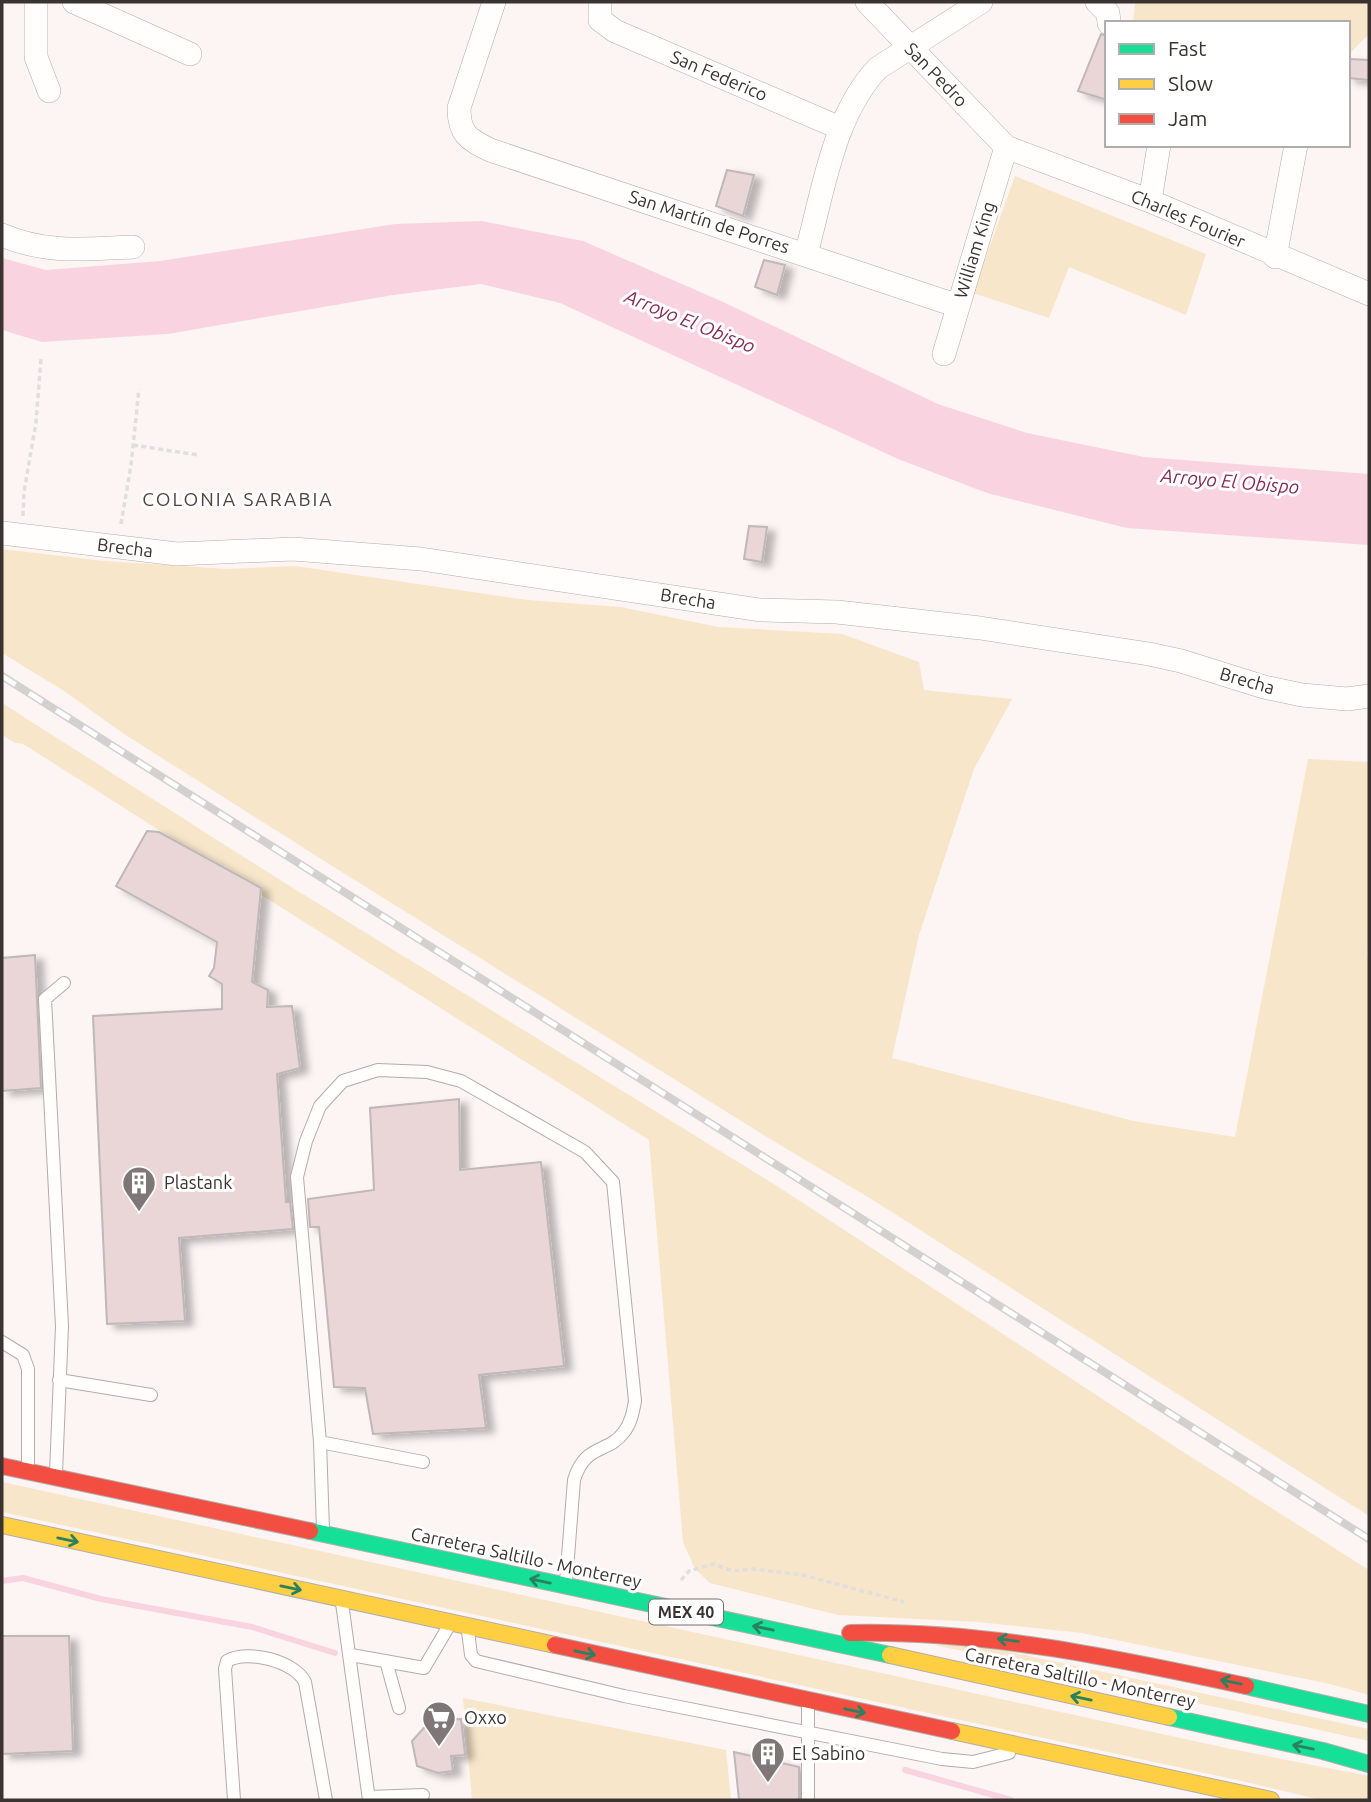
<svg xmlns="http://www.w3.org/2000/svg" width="1371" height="1802" viewBox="0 0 1371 1802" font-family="Ubuntu,sans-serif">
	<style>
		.green { fill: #f8e6ca }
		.water { fill: #f9d4e0 }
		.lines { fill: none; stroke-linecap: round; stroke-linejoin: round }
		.stream { stroke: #f9d4e0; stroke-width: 6 }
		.building { fill: #ead6d6; stroke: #beb8b8; stroke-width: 2; filter: url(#shadow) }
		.lane-casing { stroke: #b2acab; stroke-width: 14 }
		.street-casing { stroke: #b2acab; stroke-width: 24 }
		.fast-casing { stroke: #b2acab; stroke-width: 18 }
		.slow-casing { stroke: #b2acab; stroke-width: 18 }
		.jam-casing { stroke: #b2acab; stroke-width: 18 }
		.path { stroke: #e0dede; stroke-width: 3.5; stroke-dasharray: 5 3.5; stroke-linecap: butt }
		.lane { stroke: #fffefd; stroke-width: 12 }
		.street { stroke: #fffefd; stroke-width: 23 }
		.fast { stroke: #16e098; stroke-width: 16 }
		.slow { stroke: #ffcf43; stroke-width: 16 }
		.jam { stroke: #f24e42; stroke-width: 16 }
		.rail-casing { stroke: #d3d1d0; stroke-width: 8 }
		.rail { stroke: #fff; stroke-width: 5; stroke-dasharray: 16; stroke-linecap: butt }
		.oneway { stroke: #2a815f }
		.labels { text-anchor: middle; stroke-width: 6; stroke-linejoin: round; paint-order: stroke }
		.shield { fill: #fff; stroke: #75706f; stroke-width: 2 }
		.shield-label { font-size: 16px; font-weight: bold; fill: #3a3331 }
		.street-label { font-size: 18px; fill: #3a3331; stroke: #fff }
		.poi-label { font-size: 18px; fill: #3a3331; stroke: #fff; text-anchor: start }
		.water-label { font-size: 19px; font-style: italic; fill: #872b56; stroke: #fff }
		.neighbourhood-label { font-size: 19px; letter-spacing: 2px; fill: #51433e; stroke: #fff }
	</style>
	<defs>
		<filter id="shadow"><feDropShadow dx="8" dy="4.5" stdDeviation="3.5" flood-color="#0004"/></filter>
	</defs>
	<rect width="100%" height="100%" fill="#fcf5f4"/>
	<path class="green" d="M1135,2H1369V34L1348,55V23H1133Z
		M1015,176L1206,254L1186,315L1069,267L1049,318L973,293Z
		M2,549L104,561L228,569L295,566L527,600L621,607L718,627L842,634L919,662L924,690L1012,699L974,769L919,935L892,1058L1134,1121L1235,1137L1308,759L1369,762V923L1367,957L1369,958V1516L876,1202L775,1142L337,869L124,734L64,691L2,653Z
		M2,703L280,880L777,1186L1185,1453L1369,1570V1695L1330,1684L1082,1633L978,1622L838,1615L710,1583L695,1569L683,1542L649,1140L23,744L15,743L2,735Z
		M2,1482L1231,1749L1369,1776V1800H1321L1237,1780L2,1512Z
		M935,1645H977L1369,1729V1741Z
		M463,1698L726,1750L731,1800H472Z"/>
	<path class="water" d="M482,221L583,241L721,301L938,404L1027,433L1144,457L1369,474V545L1127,528L987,493L898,459L560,303L481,284L393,295L168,334L42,342L2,330V258L46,270L160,261L395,224Z"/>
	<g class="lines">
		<path class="stream" d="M2,1581L23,1578L101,1599L252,1627L335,1653
			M905,1770L1011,1800"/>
	</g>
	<path class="building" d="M1101,34L1107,36V100L1078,91Z
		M1348,59L1369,60V80L1348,78Z
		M727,170L754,175L743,216L716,206Z
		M764,260L785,265L777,295L755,287Z
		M749,526L767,527L762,562L744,559Z
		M147,831L159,832L261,888L252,982L268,990L267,1007L292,1006L300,1068L277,1074L286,1202H290L293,1229L179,1238L185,1321L107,1324L93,1016L222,1009V984L209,976L214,968L217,942L116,886Z
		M35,955L41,1088L2,1091V958Z
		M459,1099L460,1170L541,1162L564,1366L479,1375L486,1428L373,1434L365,1388L334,1387L319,1227H310L308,1199L374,1190L370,1108Z
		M2,1636H69L73,1751L2,1754Z
		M461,1719L465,1755L451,1756L453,1771L438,1773L417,1766L412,1741L431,1720Z
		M734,1752L799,1767V1800H739Z"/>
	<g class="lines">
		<g class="lane-casing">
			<path id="lane" d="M2,1342L23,1355L28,1369V1467
				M59,1380L151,1395
				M320,1442L423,1462
				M56,1473L62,1326L45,999L64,983
				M323,1530L320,1442L297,1177L306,1141L320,1106L343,1081L378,1070L427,1072L461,1081L585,1152L613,1182L635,1401C633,1412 631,1423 624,1432C608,1454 585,1443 574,1480L566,1582
				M342,1603L369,1800
				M468,1631L471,1655L476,1661L624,1696L942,1759L973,1762L1009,1753
				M351,1655L424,1668L450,1624
				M386,1661L399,1708
				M808,1702V1800
				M369,1797L423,1795
				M234,1800L225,1669L227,1661C248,1649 294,1661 305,1682L326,1800"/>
		</g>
		<g class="street-casing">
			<path id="street" d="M36,2V57L49,91
				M74,2L190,54
				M494,2L459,108C459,134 468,139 490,150L958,306
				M600,2V20L615,31L840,128
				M867,2L1006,147L1150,201L1369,294
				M1097,2L1108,13L1109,23
				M1150,201L1159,145
				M2,235C46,254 86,249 133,247
				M806,254C823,193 833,115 878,68L981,2
				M1275,257L1296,145
				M944,354L1006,147
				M2,533L177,554L293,549L421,559L760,610L837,612L980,628L1149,654L1181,661L1264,687L1302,695L1347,699L1369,696"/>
		</g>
		<g class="fast-casing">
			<path id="fast" d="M310,1531L890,1655
				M1246,1686L1369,1714
				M1169,1717L1323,1751L1369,1764"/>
		</g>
		<g class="slow-casing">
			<path id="slow" d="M2,1525L555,1645
				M890,1655L1169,1717
				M952,1731L1271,1800"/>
		</g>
		<g class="jam-casing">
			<path id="jam" d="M2,1466L310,1531
				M850,1633C985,1630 1115,1658 1246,1686
				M555,1645L952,1731"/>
		</g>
		<path class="path" d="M133,445L198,455
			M23,516L24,492L36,422L41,359
			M121,524L131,465L139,389
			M681,1580L689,1571L713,1564L733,1571L753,1569L803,1575L904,1602"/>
		<use href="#lane" class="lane"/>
		<use href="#street" class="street"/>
		<use href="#fast" class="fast"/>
		<use href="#slow" class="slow"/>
		<use href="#jam" class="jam"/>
		<g class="rail-casing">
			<path id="rail" d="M2,676L1369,1539"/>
		</g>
		<use href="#rail" class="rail"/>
	</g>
	<defs><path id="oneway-shaft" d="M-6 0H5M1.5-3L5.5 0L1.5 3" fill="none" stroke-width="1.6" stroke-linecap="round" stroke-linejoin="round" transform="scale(1.75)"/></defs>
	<g class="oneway">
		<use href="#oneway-shaft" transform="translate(68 1540) rotate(12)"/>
		<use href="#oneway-shaft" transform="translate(540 1581) rotate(-168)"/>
		<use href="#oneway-shaft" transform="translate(291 1588) rotate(12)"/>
		<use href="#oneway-shaft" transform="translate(763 1628) rotate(-168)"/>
		<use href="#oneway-shaft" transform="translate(1008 1640) rotate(-172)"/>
		<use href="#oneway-shaft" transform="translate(585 1653) rotate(12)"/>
		<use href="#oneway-shaft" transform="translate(1231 1682) rotate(-168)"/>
		<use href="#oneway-shaft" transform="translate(1081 1698) rotate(-168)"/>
		<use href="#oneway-shaft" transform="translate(855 1711) rotate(12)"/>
		<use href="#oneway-shaft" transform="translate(1303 1747) rotate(-168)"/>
	</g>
	<defs>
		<g id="building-pin" transform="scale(1.75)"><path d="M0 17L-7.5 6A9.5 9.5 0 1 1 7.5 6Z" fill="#7e7775" stroke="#fff"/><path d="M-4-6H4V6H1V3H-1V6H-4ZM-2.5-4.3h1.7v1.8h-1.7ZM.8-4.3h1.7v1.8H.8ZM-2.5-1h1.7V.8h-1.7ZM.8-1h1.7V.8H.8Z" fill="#fff"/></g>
		<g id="supermarket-pin" transform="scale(1.75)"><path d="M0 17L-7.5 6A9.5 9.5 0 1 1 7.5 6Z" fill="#7e7775" stroke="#fff"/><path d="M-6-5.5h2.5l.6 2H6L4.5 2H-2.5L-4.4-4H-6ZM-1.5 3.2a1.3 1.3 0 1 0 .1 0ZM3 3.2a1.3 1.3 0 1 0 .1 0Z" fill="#fff"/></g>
	</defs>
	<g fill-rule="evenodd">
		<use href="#building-pin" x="139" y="1183"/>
		<use href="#supermarket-pin" x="439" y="1718"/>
		<use href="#building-pin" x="768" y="1754"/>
	</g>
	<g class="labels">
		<rect class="shield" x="649" y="1599.5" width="74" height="25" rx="5"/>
		<g class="shield-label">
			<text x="686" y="1618">MEX 40</text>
		</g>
		<g class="street-label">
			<text transform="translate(936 75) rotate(46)" y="6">San Pedro</text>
			<text transform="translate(719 76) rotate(23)" y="6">San Federico</text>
			<text transform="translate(1188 219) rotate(23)" y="6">Charles Fourier</text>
			<text transform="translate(709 222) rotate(18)" y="6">San Martín de Porres</text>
			<text transform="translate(975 250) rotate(-73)" y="6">William King</text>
			<text transform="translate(125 548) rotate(7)" y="6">Brecha</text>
			<text transform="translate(688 599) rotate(9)" y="6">Brecha</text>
			<text transform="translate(1247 681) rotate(16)" y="6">Brecha</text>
			<text transform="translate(526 1558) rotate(12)" y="6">Carretera Saltillo - Monterrey</text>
			<text transform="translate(1080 1678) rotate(12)" y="6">Carretera Saltillo - Monterrey</text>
		</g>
		<g class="poi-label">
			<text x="164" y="1189">Plastank</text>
			<text x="464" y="1724">Oxxo</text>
			<text x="792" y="1760">El Sabino</text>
		</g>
		<g class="water-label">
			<text transform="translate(690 321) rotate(22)" y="7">Arroyo El Obispo</text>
			<text transform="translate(1230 481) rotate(5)" y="7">Arroyo El Obispo</text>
		</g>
		<g class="neighbourhood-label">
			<text x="238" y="506">COLONIA SARABIA</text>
		</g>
	</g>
	<rect width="1371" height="1802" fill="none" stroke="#3a3331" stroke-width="7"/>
	<rect x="1105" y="21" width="245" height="126" fill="#ffffff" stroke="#b0adad" stroke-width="2"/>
	<rect x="1119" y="44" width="35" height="10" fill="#16e098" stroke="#b0adad" stroke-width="2"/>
	<text x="1168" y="56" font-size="21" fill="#3a3331">Fast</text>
	<rect x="1119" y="79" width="35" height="10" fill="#ffcf43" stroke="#b0adad" stroke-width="2"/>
	<text x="1168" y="91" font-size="21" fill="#3a3331">Slow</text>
	<rect x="1119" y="114" width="35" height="10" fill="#f24e42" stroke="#b0adad" stroke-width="2"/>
	<text x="1168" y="126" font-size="21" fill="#3a3331">Jam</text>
</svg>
